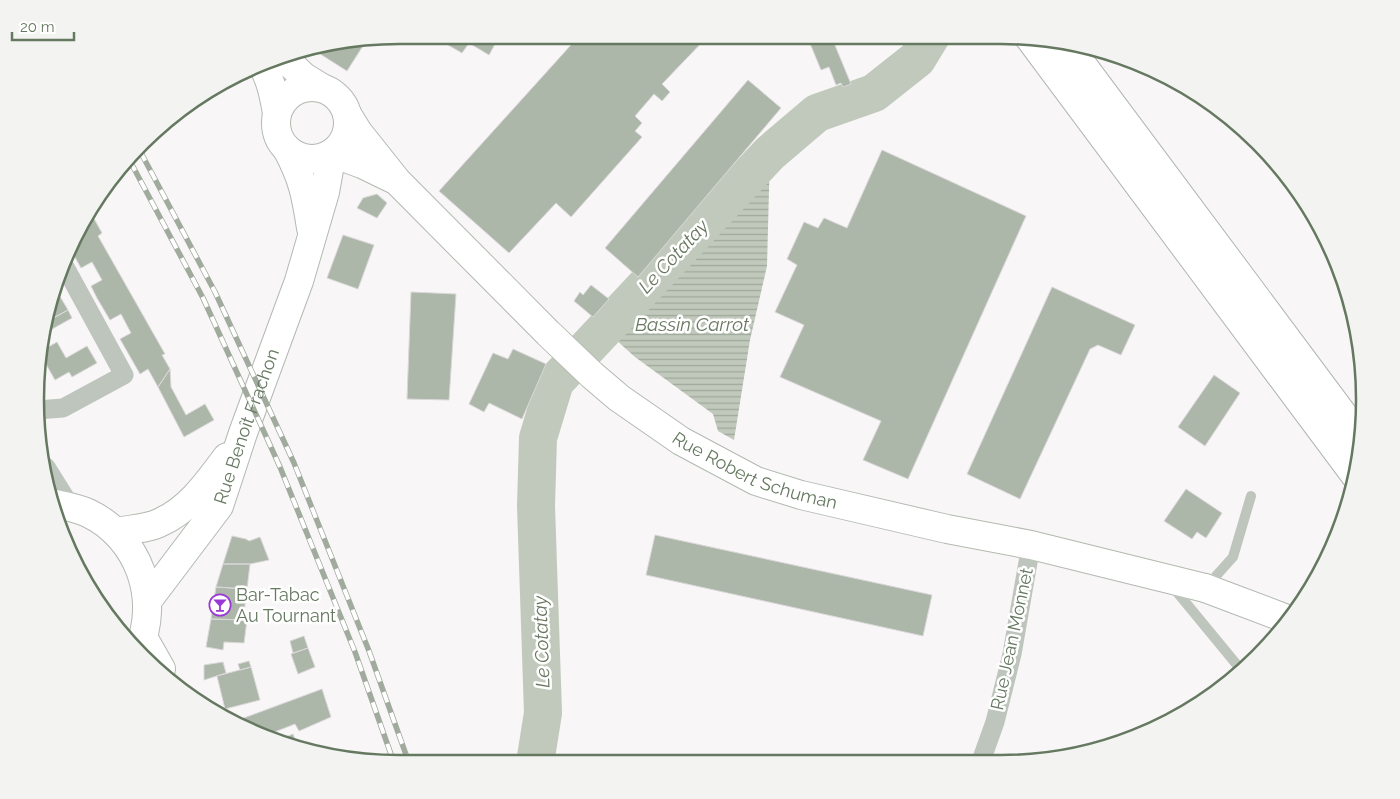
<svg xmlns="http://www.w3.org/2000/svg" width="1400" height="799" viewBox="0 0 1400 799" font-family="Raleway,sans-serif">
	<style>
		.water { fill: url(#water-rules) }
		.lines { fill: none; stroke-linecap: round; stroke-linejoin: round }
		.river { stroke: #c0c9bb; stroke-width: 38 }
		.building { fill: #acb6a9; stroke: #dad8d9 }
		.secondary-casing { stroke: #b2bab0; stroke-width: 30 }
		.trunk-casing { stroke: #b0b7af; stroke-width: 30 }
		.service { stroke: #bec5bd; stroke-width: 10 }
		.minor { stroke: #bec5bd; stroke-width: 19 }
		.secondary { stroke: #fff; stroke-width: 28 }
		.trunk { stroke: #fff; stroke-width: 28 }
		.rail-casing { stroke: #a0aa9d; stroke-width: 5.5 }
		.rail { stroke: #fff; stroke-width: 4; stroke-dasharray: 11; stroke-linecap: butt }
		.labels { text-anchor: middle; stroke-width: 5; stroke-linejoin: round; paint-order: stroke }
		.street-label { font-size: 18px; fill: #657860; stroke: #fff }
		.poi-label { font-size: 18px; fill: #657860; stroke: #fff; text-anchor: start }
		.water-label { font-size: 19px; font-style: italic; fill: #687860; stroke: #fff }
		.rim { fill: none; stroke: #657860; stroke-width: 2.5 }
	</style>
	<defs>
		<pattern id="water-rules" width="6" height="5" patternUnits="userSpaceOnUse" patternTransform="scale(1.25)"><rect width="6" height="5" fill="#c0c9bb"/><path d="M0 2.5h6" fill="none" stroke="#a0a89b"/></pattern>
	</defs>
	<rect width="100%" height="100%" fill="#f8f6f7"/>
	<path class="water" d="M770,153L767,266L750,340L734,440L718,431L713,414L635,357L605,330Z"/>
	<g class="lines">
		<path class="river" d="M535,763L543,713L536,506L538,438L555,382L770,153L817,113L874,93L917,59L931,36"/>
	</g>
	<path class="building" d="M453,35H500L489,55L469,43L462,53L448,45Z
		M580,35H709L662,84L670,92L662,101L654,94L635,116L642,123L635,131L642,137L571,217L556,203L509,253L439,191Z
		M803,35L854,36L834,43L851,84L843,87L841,83L836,85L829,67L821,70L807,36L804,38Z
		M366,41L347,71L317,52L319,48Z
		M748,80L781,108L638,277L605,248Z
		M882,150L1026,216L908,479L863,460L881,421L780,377L804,325L775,312L797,265L787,259L804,222L818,228L824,218L847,228Z
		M377,194L387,203L377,218L357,208L363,198Z
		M88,215L89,217L92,215L102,233L98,236L165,354L162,355L170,369L158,387L148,369L140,374L120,339L131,333L121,314L110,320L97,298L91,286L102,280L92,262L81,268L72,252L76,248L74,245Z
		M343,235L374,245L358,289L327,278Z
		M591,285L609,299L593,317L574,301L580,292L583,295Z
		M1052,287L1135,325L1121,355L1098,345L1090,349L1020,499L967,474Z
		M55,288L68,310L46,322L47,305Z
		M411,292L456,294L449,400L407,399Z
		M68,310L72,318L45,333L46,322Z
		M57,342L66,358L87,346L97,363L72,377L69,372L55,380L42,357L43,350Z
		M513,349L546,364L522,419L489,403L484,412L469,404L493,353L508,359Z
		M170,369L171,387L186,415L205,404L214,420L184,437L158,387Z
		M1214,375L1240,393L1205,446L1178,427Z
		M1186,489L1222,513L1206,538L1197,532L1192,539L1164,521Z
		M655,535L932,595L923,636L646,575Z
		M232,536L246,539L249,541L260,537L269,560L250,564H223Z
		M223,564H250L247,589L216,587Z
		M216,587L247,589L243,620L211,619Z
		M211,619L247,620L244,643L224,642L223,650L206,647Z
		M304,636L308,648L293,653L290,641Z
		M308,648L315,667L298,674L291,654Z
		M249,661L251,667L240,670L238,664Z
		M223,662L226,673L204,680V665Z
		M251,667L260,700L225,709L217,676Z
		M322,689L331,717L299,731L295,724L264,736L233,722Z
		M293,734L298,748L276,742V741Z"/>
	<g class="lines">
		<g class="secondary-casing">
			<g id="secondary">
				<path d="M281,55L304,77L322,88"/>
				<path d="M262,65C271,79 274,97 277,113"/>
				<circle cx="312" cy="123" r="36"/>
				<path id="s1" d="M347,114L358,132L397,181L548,333L592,375L619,398L681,441L756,481L801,495L947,529L1031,545L1205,588"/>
				<path d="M287,149C303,179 306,195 311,228"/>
				<path d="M55,504C66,506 77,508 88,513C139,537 161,600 138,650"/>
				<path d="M116,532C130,529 148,529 161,522C190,509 209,481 227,457"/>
				<path id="s2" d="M148,600L219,506L243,433L299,281L325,192L332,153L362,164L393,179"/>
				<path d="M144,639L161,669"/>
			</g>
		</g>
		<g class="trunk-casing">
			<path id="trunk" d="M1028,36L1355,475
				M1066,43L1362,440
				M1205,588L1287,619"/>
		</g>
		<path class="service" d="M1172,586L1242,671
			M1207,586L1233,557L1251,496"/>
		<path class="minor" d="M37,410L63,408L124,375L65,267
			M46,467L71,507
			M981,761L995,722L1012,654L1031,545"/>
		<use href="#secondary" class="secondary"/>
		<use href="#trunk" class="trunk"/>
		<g class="rail-casing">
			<path id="rail" d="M140,151L215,292L294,463L369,651L409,763
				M130,161L203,298L280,467L355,652L394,763"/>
		</g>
		<use href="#rail" class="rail"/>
	</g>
	<defs>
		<g id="bar-ring" transform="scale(1.125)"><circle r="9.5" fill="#fff" stroke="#9a38d5" stroke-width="1.5"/><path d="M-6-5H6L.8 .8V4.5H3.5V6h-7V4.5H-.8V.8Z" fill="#9a38d5"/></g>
	</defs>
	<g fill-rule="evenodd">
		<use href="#bar-ring" x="220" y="605"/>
	</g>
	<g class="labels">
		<g class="street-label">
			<text dy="6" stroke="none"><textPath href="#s2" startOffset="202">Rue Benoît Frachon</textPath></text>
			<text dy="6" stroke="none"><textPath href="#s1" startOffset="550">Rue Robert Schuman</textPath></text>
			<text transform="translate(1012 639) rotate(-78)" y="6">Rue Jean Monnet</text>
		</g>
		<g class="poi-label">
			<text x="236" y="601">Bar-Tabac<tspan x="236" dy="21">Au Tournant</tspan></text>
		</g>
		<g class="water-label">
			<text transform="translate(673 256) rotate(-47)" y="7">Le Cotatay</text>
			<text x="692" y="331">Bassin Carrot</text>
			<text transform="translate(541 642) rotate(-92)" y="7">Le Cotatay</text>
		</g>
	</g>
	<path d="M0 0H1400V799H0ZM399 44H1001A355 355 0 0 1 1356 399V400A355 355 0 0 1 1001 755H399A355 355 0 0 1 44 400V399A355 355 0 0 1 399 44Z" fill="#f3f4f2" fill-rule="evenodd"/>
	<path class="rim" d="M399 44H1001A355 355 0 0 1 1356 399V400A355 355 0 0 1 1001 755H399A355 355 0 0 1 44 400V399A355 355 0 0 1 399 44Z"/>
	<path d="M12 32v8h62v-8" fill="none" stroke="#657860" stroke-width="2.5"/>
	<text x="20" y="32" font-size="15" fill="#657860" stroke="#ffffff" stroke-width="4" paint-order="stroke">20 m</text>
</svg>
